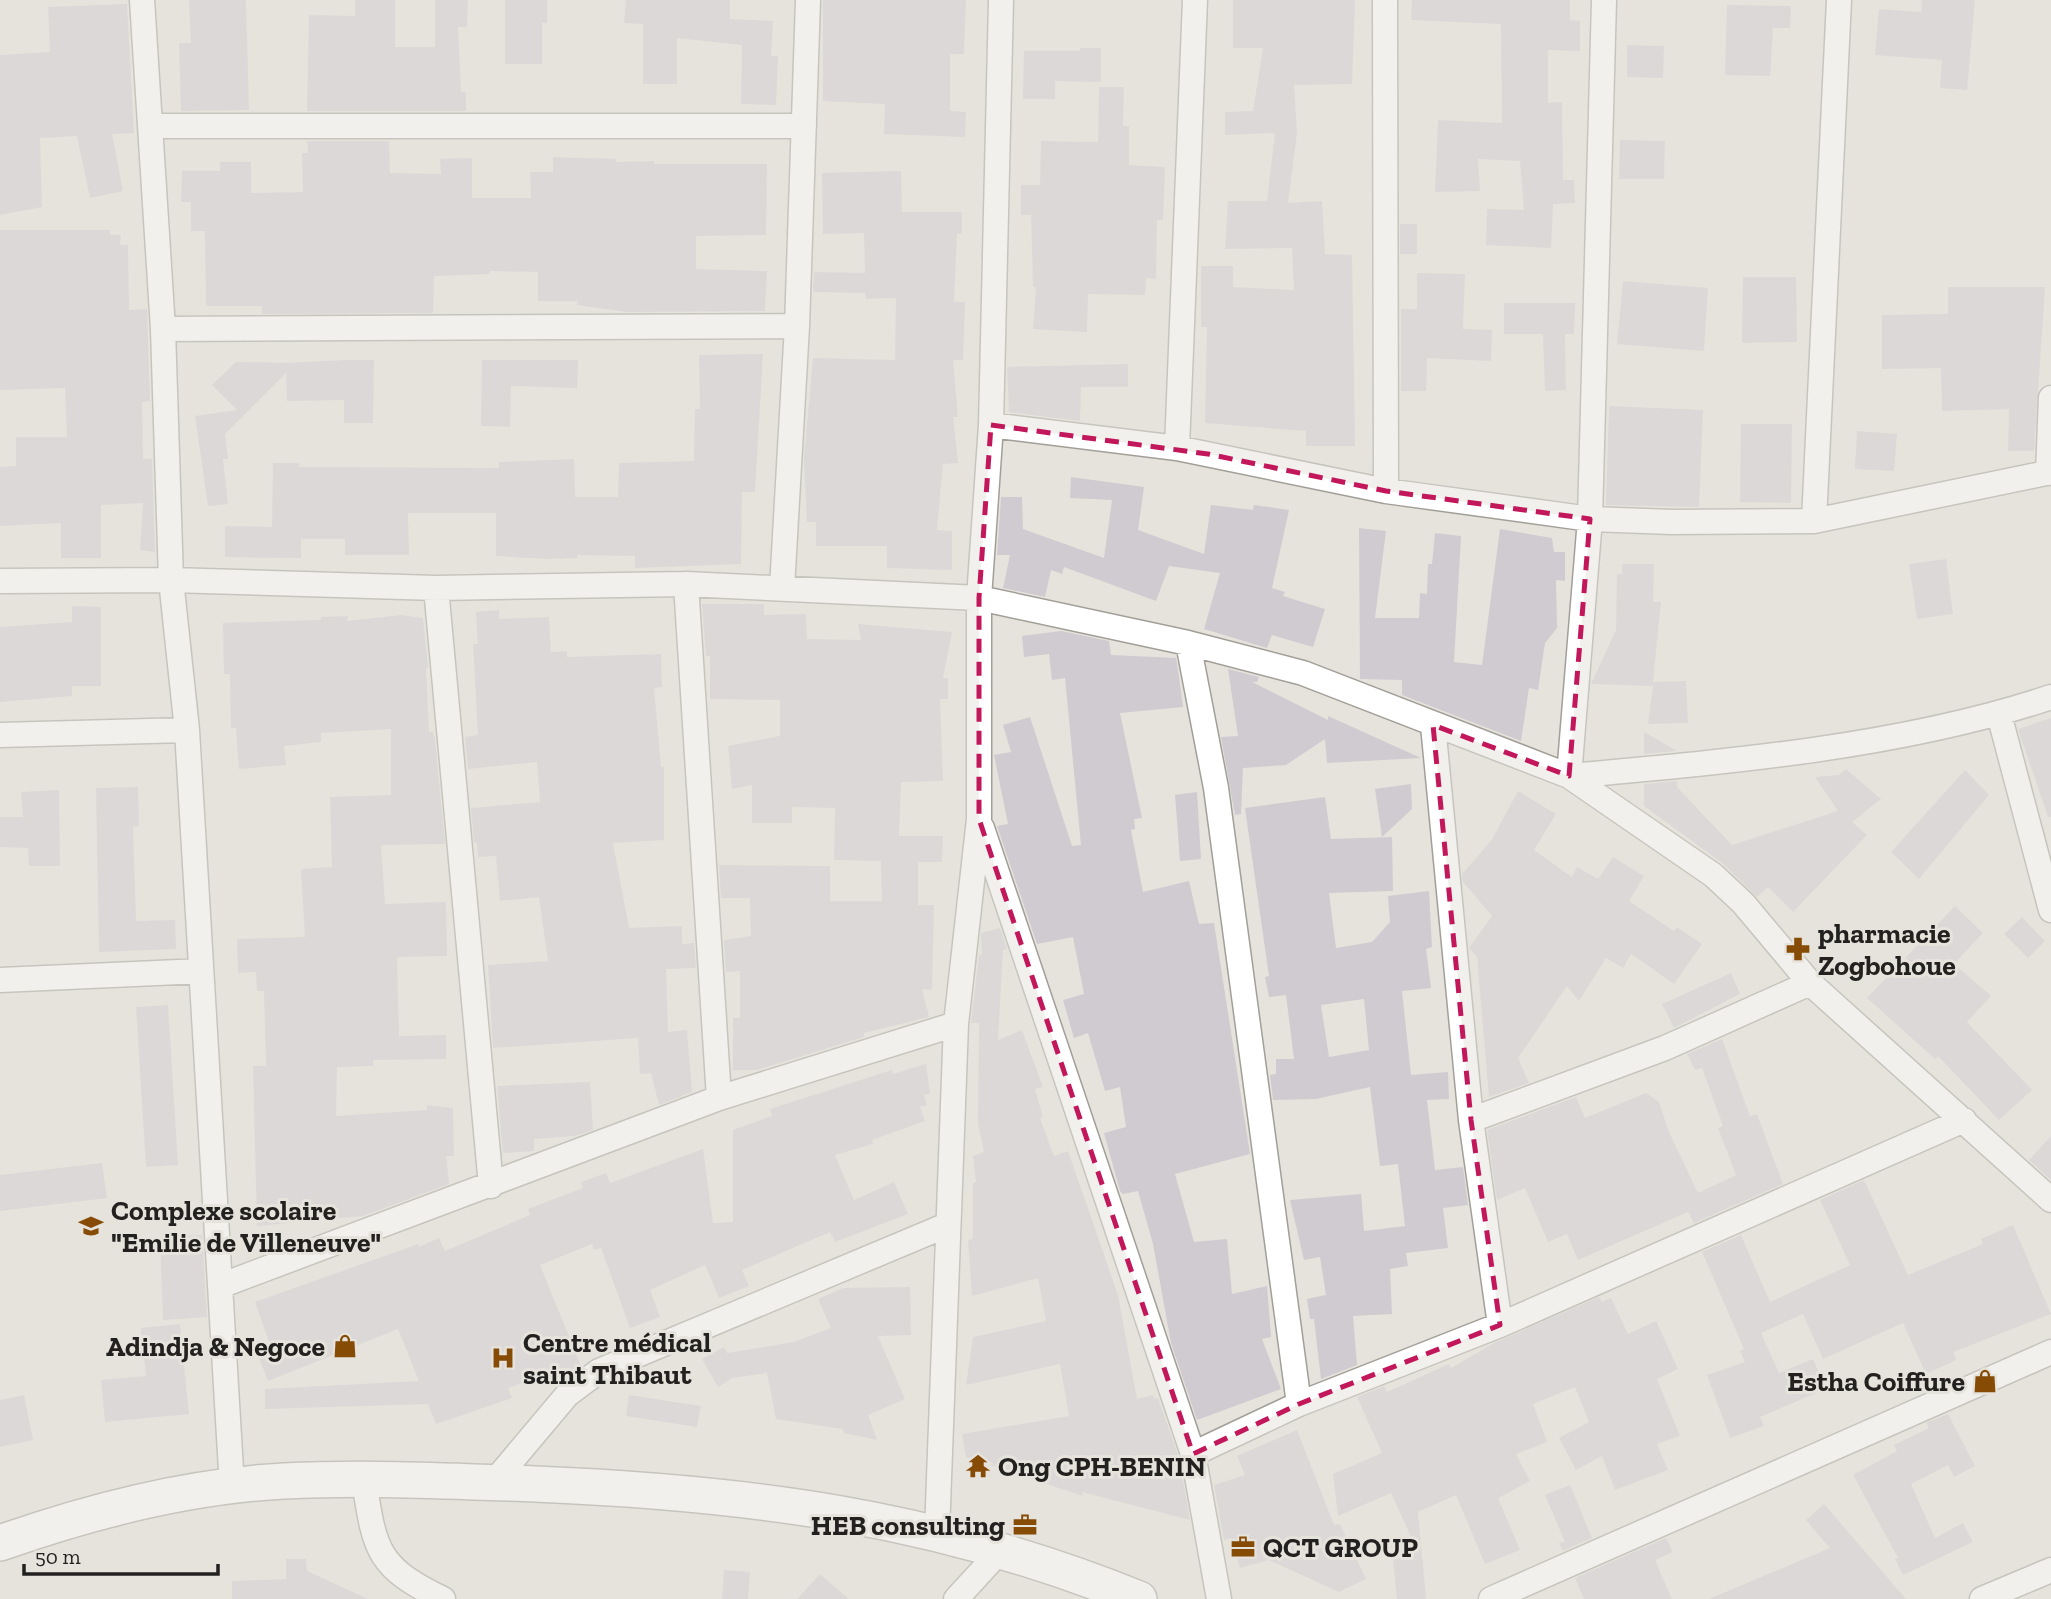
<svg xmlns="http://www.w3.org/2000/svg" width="2051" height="1599" viewBox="0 0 2051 1599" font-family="'Zilla Slab',serif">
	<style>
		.building { fill: #cfcbd1; fill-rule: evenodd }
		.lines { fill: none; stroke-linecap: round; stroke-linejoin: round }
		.street-casing { stroke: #a19f98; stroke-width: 27 }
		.secondary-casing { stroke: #a19f98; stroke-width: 38 }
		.street { stroke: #fff; stroke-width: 24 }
		.secondary { stroke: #fff; stroke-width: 35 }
		.marked { fill: none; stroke: #c2185b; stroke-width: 5; stroke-dasharray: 14 9; stroke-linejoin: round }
		.labels { text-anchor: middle; stroke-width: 6; stroke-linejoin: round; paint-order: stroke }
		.poi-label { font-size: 28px; font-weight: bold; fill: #22211f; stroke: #e6e3dc; text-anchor: start }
	</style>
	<rect width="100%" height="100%" fill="#e6e3dc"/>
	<path class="building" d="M189,0H246L249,110L181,111L179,43H191Z
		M355,0H395V47H435V0H468L467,27H458L461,92H466V111H307L309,15L355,16Z
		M505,0H547V23H542V64H505Z
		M626,0H730V19L773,21L771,56H778L776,105L741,104L742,45L677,38V84H643V24L624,23Z
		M823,0H966L964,54H950V111L966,112L965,137L884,134L885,104L823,101Z
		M1233,0H1355L1352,84L1294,85L1297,133L1288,203L1322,201L1325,254L1352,255L1355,446H1306V431L1205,423L1207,327H1201V266H1233V287L1294,290L1292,248L1225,249L1228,201H1267L1275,133L1225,135V112L1253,111L1263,48H1233Z
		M1412,0H1570V20L1580,21V51L1548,50V103L1562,102L1563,180H1574L1575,203L1553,204L1551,248L1486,245L1487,209L1524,210L1520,161L1478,159L1480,191L1435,192L1438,120L1502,123L1501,24L1411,20Z
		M1922,0H1975L1967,90L1940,88L1942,60L1875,55L1879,9L1921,12Z
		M127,4L134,133L112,134L123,191L90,198L77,136L40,138L42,207L0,215V55L50,52L48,7Z
		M1727,5L1791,6L1790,28H1773L1770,76L1725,75Z
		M1627,45L1664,46L1663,78L1627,77Z
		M1080,48H1101V82L1055,81V99H1023L1024,51H1080Z
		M1099,87H1124L1123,126H1129V165L1165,167L1163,220H1157L1156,279L1146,278L1145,295L1088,294L1087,332L1033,329L1036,287H1033L1031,215H1021V185H1040L1041,141L1098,142Z
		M1620,140L1665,141L1664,179H1619Z
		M307,141H389L390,173L441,174L440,159L472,158V198H531L530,172H553V157L616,159V162L654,161V164H767L766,235L696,236V269L767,271L765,311L627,312L577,305L578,301H538V272L490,271V274L434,276L433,313L262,314V306H206L205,231H191V202H181L182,171H220V162H251V193L303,192L302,153H308Z
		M901,171L902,212H962V234H957L954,302H965L963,360H953L958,417H953L958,463L943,464L937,530L952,531V570L887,568V546H816V522H807L804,457L813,358L895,360L896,298L866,299L865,293L813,292L814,272L865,273L864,233L823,234L822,173Z
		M1400,224H1417V254H1400Z
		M0,230H110V235H121L120,245H128L129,310L147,309L150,401L142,402L143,459H152L155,552L140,550L143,503L101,505V558H61V523L0,526V467L16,466V437H67L65,388L0,390Z
		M1417,273L1465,274L1463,329L1492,330L1491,361L1427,358L1426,391H1401V309H1417Z
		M1743,277H1796L1797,342L1742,343Z
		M1623,281L1708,288L1704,351L1617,344Z
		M1948,287H2045L2034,451H2008L2009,409L1942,411L1941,368L1882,369V315L1948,314Z
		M1504,303H1575L1574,334H1565L1566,390L1545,391L1543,334H1504Z
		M763,354L755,492H742L741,564L635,568V556L577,555L578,558L548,559L496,556V513H408L409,555H345V539H301V558L225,557V526L272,527L273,463H299V467L499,468V462L574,459L575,497H618L619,463L694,461L695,409H700L699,355Z
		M345,360H374L373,423H344V400L287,401L286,373L225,434L228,459H223L228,504L208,506L195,416L237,410L212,385L236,362L286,363Z
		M482,360H578L577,388L511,386L510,427L481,426Z
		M1128,364V387H1081L1080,421L1009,412L1007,367Z
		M1609,406L1703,410L1699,507L1606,505Z
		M1741,424H1792L1791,503L1740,502Z
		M1857,431L1897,434L1894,471L1855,469Z
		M1071,477L1144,487L1138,530L1204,554L1211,505L1253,510L1254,505L1289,510L1272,588L1285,592L1283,596L1325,609L1313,647L1272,635L1267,648L1204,629L1220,573L1169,566L1156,601L1064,567L1062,574L1051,570L1045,597L1003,588L1010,555H997L1001,497H1022L1023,529L1104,558L1112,500L1070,498Z
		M1359,528L1386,531L1375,618H1419L1420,593L1427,594L1428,564H1432L1435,533L1461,536L1454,662L1482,665L1500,529L1552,538L1554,552H1565V581L1556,580L1557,628L1545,643L1538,690L1529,688L1521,741L1402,695V680L1360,679Z
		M1946,559L1953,614L1917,619L1909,564Z
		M1622,564H1654L1653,602H1661L1653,682L1686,681L1688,723L1648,724L1653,686L1591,684L1616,630L1617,574H1622Z
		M702,604H764V615L806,614L807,639L861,640L858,624L952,632L943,678H948V699H940L943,781L901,782L899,836H943L942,862H918V905H934L932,990L922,989L929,1017L864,1033V1037L757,1070H733V1018H740V971L726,972L724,940L751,936L750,898H721L719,865L830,866V901H882L881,861L834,860L835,808L792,807V823H752V785L732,789L728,746L780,736V700L710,699V656H706Z
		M72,606L101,607V686H72V696L0,702V627L72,622Z
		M499,610V619L549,617L551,652L567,651V657L661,654L662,687L654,688L661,767H664V840L613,843L629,928L682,926V944L694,943L696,968L666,969L668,1032L687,1030L692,1092L659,1105L651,1073L640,1074L638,1038L493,1048L488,965L548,961L539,897L500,901L496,856L478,857L477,843H474L471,808L540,802L537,762L468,769L465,737L478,735L473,644H478L476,612Z
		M401,615L423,618L428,668H426L429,732H433L435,740L445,844L381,845L385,904L446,902L447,956L397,957L399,1036L446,1035V1059L373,1060V1066L337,1067L336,1116L427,1110V1105L453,1108L454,1156H446L449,1184L363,1216L257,1226L253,1066H266L264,991H257L256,972L238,973L237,939L305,937L301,869L332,867L330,797L391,795V729L321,733V742L284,746L286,765L239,769L236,728H231L230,674H224L223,623L321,620V617L348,616L347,621Z
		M1061,631L1109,641L1111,655L1176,658L1179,677L1183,707L1120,713L1142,818L1134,819L1135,829L1131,830L1143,892L1189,881L1199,924L1214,923L1250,1154L1175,1174L1194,1242L1227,1239L1232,1294L1267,1286L1271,1337L1262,1339L1281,1389L1197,1420L1171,1343L1153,1244L1138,1191L1123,1194L1120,1191L1104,1133L1126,1127L1120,1087L1105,1091L1088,1033L1074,1038L1063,1000L1084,994L1073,937L1037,944L997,826L1008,824L994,755L1011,752L1003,725L1030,717L1072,846L1081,845L1065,678L1052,680L1049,654L1024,657L1022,636Z
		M1228,669L1259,677L1257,682H1252L1328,720V716L1421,758L1327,763L1325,739L1286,765L1243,768L1241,814L1235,815L1221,737L1238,736Z
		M2051,718V817H2048L2018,729Z
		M1644,732L1677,751L1644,754Z
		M1846,769L1881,799L1852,822L1867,835L1793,912L1768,887L1757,897L1722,863L1644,806V784L1677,781V787L1732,845L1838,811L1815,777L1839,775Z
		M1965,770L1989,795L1919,879L1891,852Z
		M1411,784L1412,809L1382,837L1375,789Z
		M138,787L139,826L133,827L136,921L175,920L176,949L99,952L96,788Z
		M59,790L60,866H29L28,848L0,847V817H23L21,792Z
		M1518,791L1556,814L1534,850L1572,877L1577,867L1598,879L1613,857L1644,876L1629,901L1674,931L1677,927L1702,944L1674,984L1631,954L1623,968L1606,958L1579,1001L1567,986L1518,1058L1529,1083L1489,1097L1477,957L1469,948L1492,916L1463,882L1462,874L1491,841Z
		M1197,792L1201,859L1180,861L1175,795Z
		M1325,797L1331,839L1392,837L1393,891L1329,893L1336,948L1372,942L1390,922L1388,896L1429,891L1432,947L1426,949L1431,988L1402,991L1411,1075L1448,1072L1449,1099L1427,1100L1435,1170L1463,1167L1468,1205L1443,1208L1448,1248L1406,1253L1408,1266L1390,1269L1392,1314L1353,1316L1357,1365L1321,1379L1314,1319H1310L1307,1299L1326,1295L1320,1257L1304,1260L1290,1200L1361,1194L1364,1231L1405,1226L1398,1164L1380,1166L1370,1087L1316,1099L1273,1100L1270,1075L1276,1074V1059H1294L1286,995L1269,997L1265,977L1269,976L1245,808ZM1364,999L1369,1050L1329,1057L1321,1005Z
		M1955,906L1983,933L1954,964L1991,996L1967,1022L2032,1090L1999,1120L1938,1056L1935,1059L1867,998Z
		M2022,917L2045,941L2028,958L2004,934Z
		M1000,928L1007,949L1003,950L998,1040L1022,1030L1043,1087L1035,1089L1043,1117L1040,1118L1054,1156L1068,1151L1118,1295L1137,1399L1153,1395L1154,1399L1158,1398L1179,1458L1190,1520L1082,1492L1083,1496L966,1457L962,1434L1069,1416L1060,1364L966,1385L973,1337L1046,1321L1038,1278L972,1296L968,1240L973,1239V1183L976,1182L973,1156L984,1152L978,1123L979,1023H971L979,955H982L981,933Z
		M1731,973L1740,994L1674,1028L1662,1004Z
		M168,1005L178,1165L146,1167L136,1007Z
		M1722,1039L1750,1116L1757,1114L1783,1184L1694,1223L1688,1212L1578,1260L1567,1234L1548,1242L1525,1188L1497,1200L1487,1130L1576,1097L1585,1118L1646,1093L1659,1102L1669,1132L1698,1193L1736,1175L1718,1128L1723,1126L1702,1068L1695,1070L1687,1054Z
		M926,1064L930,1094L924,1095L927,1105L920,1107L925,1121L872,1140L873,1144L835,1155L854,1200L894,1182L908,1214L835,1242L830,1232L742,1270L749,1286L719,1298L705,1265L650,1290L660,1317L630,1328L601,1248L594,1250L592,1244L540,1265L581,1366L546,1380L544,1375L508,1388L512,1398L436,1424L428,1404L265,1409V1389L419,1381L398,1329L268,1381L259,1358L273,1353L255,1302L418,1244L419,1247L439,1238L445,1251L530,1215L528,1209L583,1188L581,1182L606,1173L610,1183L703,1149L713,1223L733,1222V1130L772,1116L770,1109L892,1070L893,1074Z
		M590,1082L593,1130L575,1136L534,1139V1151L503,1153L497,1086Z
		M2051,1136V1180L2029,1160Z
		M102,1163L107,1198L0,1211V1175Z
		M1864,1180L1908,1275L1983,1244L1981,1239L2013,1225L2051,1314L1953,1352L1956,1360L1926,1374L1903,1323L1823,1359L1803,1314L1761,1333L1779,1373L1813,1359L1826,1389L1760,1417L1764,1426L1730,1438L1707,1375L1745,1362L1740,1351L1744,1349L1702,1252L1741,1235L1770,1302L1850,1265L1820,1200Z
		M202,1235L207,1317L163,1320L160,1237Z
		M910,1287L911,1335L878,1336L905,1399L868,1415L877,1440L844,1433L843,1429L776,1419L767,1373L732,1378L718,1387L702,1359L724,1347L727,1353L794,1342L831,1328L818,1299L843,1288Z
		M1599,1297L1602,1302L1611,1298L1628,1334L1656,1321L1678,1369L1657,1379L1680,1436L1657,1444L1668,1470L1615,1490L1602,1456L1576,1470L1559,1438L1589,1422L1575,1387L1533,1404L1547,1442L1516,1454L1530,1481L1498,1498L1520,1550L1485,1564L1456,1495L1418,1512L1426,1599H1397L1391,1541L1412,1539L1391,1493L1338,1516L1333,1474L1382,1453L1357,1397L1384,1386L1387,1392L1449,1364L1451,1368L1494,1343Z
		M180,1324L189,1414L105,1422L101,1380L146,1376L141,1328Z
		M24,1395L33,1440L0,1447V1400Z
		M629,1395L701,1406L697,1427L626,1416Z
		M1948,1414L1975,1466L1954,1477L1948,1465L1911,1484L1935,1538L1963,1523L1973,1542L1903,1575L1895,1559L1898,1558L1853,1475L1897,1451L1894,1445L1929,1428L1926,1423Z
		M1297,1430L1334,1525L1340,1524L1366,1579L1339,1592L1269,1560L1240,1568L1231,1538L1224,1540L1214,1485L1245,1475L1237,1456Z
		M1570,1485L1592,1538L1563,1551L1559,1543L1565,1542L1545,1495Z
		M1824,1504L1906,1599H1709L1830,1548L1806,1520Z
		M1666,1538L1673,1552L1655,1560L1672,1599H1584L1575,1578Z
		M286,1559H306L307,1571L368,1599H232V1581L286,1579Z
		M724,1570L750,1572L748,1599H722Z
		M820,1574L849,1599H797Z"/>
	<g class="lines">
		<g class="street-casing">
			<path id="street" d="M142,0L163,329L171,580L187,730L232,1487
				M1385,0L1386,491
				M151,126H804
				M163,329L797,326
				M991,425L1177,448L1386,491L1590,519L1672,522L1814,521L2051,472
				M1177,448L1195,0
				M2048,473L2051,398
				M1814,521L1839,0
				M0,581L171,580L436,588L686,584L979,598L1188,643L1303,673L1569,776L1713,875L1743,903L1810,983L2051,1200
				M686,584L719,1098
				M436,588L491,1186
				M782,588L797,326L808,0
				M1188,643L1216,788L1299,1404
				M1999,714L2051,910
				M1433,725L1471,1120L1500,1325
				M0,735L187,730
				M1569,776L1590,519L1604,0
				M1569,776C1726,762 1902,747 2051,697
				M982,828L1193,1454L1219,1599
				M0,980L201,971
				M1471,1120L1665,1048L1810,983
				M220,1286L719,1098L956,1024
				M1193,1454L1299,1404L1500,1325L1964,1120
				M364,1481C375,1551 377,1567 443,1599
				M493,1483L567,1395L599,1371L947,1225
				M937,1532L956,1024L979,819V598L991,425L1001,0
				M956,1599L1000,1551
				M1491,1599L2051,1352
				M1982,1599L2051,1570"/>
		</g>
		<g class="secondary-casing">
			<path id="secondary" d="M0,1543C91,1511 187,1486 284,1481C367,1477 452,1481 535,1484C751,1493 937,1517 1139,1599"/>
		</g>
		<use href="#street" class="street"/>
		<use href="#secondary" class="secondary"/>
	</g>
	<path d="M0 0H2051V1599H0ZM991,425L1208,454L1386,491L1590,519L1569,776L1433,725L1471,1120L1500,1325L1299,1404L1193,1454L979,819V598Z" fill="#e6e3dc" fill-opacity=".55" fill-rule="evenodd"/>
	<path class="marked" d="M991,425L1208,454L1386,491L1590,519L1569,776L1433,725L1471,1120L1500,1325L1299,1404L1193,1454L979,819V598Z"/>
	<defs>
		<g id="pharmacy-bare" transform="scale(1.89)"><path d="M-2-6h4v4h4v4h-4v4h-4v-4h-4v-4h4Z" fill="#864b05" stroke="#e6e3dc" stroke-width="2.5" paint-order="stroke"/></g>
		<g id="school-bare" transform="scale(1.89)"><path d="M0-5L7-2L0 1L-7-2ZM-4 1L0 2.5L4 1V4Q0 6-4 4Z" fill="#864b05" stroke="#e6e3dc" stroke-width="2.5" paint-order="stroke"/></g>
		<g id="shop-bare" transform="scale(1.89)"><path d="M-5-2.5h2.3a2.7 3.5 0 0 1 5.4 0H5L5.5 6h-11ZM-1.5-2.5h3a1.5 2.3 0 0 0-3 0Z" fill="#864b05" stroke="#e6e3dc" stroke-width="2.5" paint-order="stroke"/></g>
		<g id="hospital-bare" transform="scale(1.89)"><path d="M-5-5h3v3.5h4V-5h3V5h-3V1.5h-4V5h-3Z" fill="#864b05" stroke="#e6e3dc" stroke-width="2.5" paint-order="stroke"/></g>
		<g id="temple-bare" transform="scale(1.89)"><path d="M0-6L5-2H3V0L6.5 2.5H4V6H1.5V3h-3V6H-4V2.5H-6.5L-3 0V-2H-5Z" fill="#864b05" stroke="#e6e3dc" stroke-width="2.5" paint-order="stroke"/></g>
		<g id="office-bare" transform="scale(1.89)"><path d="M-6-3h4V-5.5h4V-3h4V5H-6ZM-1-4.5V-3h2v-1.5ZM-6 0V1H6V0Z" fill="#864b05" stroke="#e6e3dc" stroke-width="2.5" paint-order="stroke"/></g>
	</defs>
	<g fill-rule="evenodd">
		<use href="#pharmacy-bare" x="1798" y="949"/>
		<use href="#school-bare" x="91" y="1226"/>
		<use href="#shop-bare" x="345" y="1346"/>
		<use href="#hospital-bare" x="503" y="1358"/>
		<use href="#shop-bare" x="1985" y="1381"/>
		<use href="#temple-bare" x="978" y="1466"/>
		<use href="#office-bare" x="1025" y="1525"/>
		<use href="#office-bare" x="1243" y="1547"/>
	</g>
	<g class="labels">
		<g class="poi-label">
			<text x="1818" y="943">pharmacie<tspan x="1818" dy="32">Zogbohoue</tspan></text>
			<text x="111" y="1220">Complexe scolaire<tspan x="111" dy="32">"Emilie de Villeneuve"</tspan></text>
			<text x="523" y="1352">Centre médical<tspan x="523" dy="32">saint Thibaut</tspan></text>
			<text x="325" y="1356" text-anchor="end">Adindja &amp; Negoce</text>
			<text x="1965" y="1391" text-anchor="end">Estha Coiffure</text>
			<text x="998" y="1476">Ong CPH-BENIN</text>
			<text x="1005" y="1535" text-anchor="end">HEB consulting</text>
			<text x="1263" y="1557">QCT GROUP</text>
		</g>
	</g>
	<path d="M24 1564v10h194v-10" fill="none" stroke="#22211f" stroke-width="3.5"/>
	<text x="35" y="1564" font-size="21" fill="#22211f" stroke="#e6e3dc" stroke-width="5" paint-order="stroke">50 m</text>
</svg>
